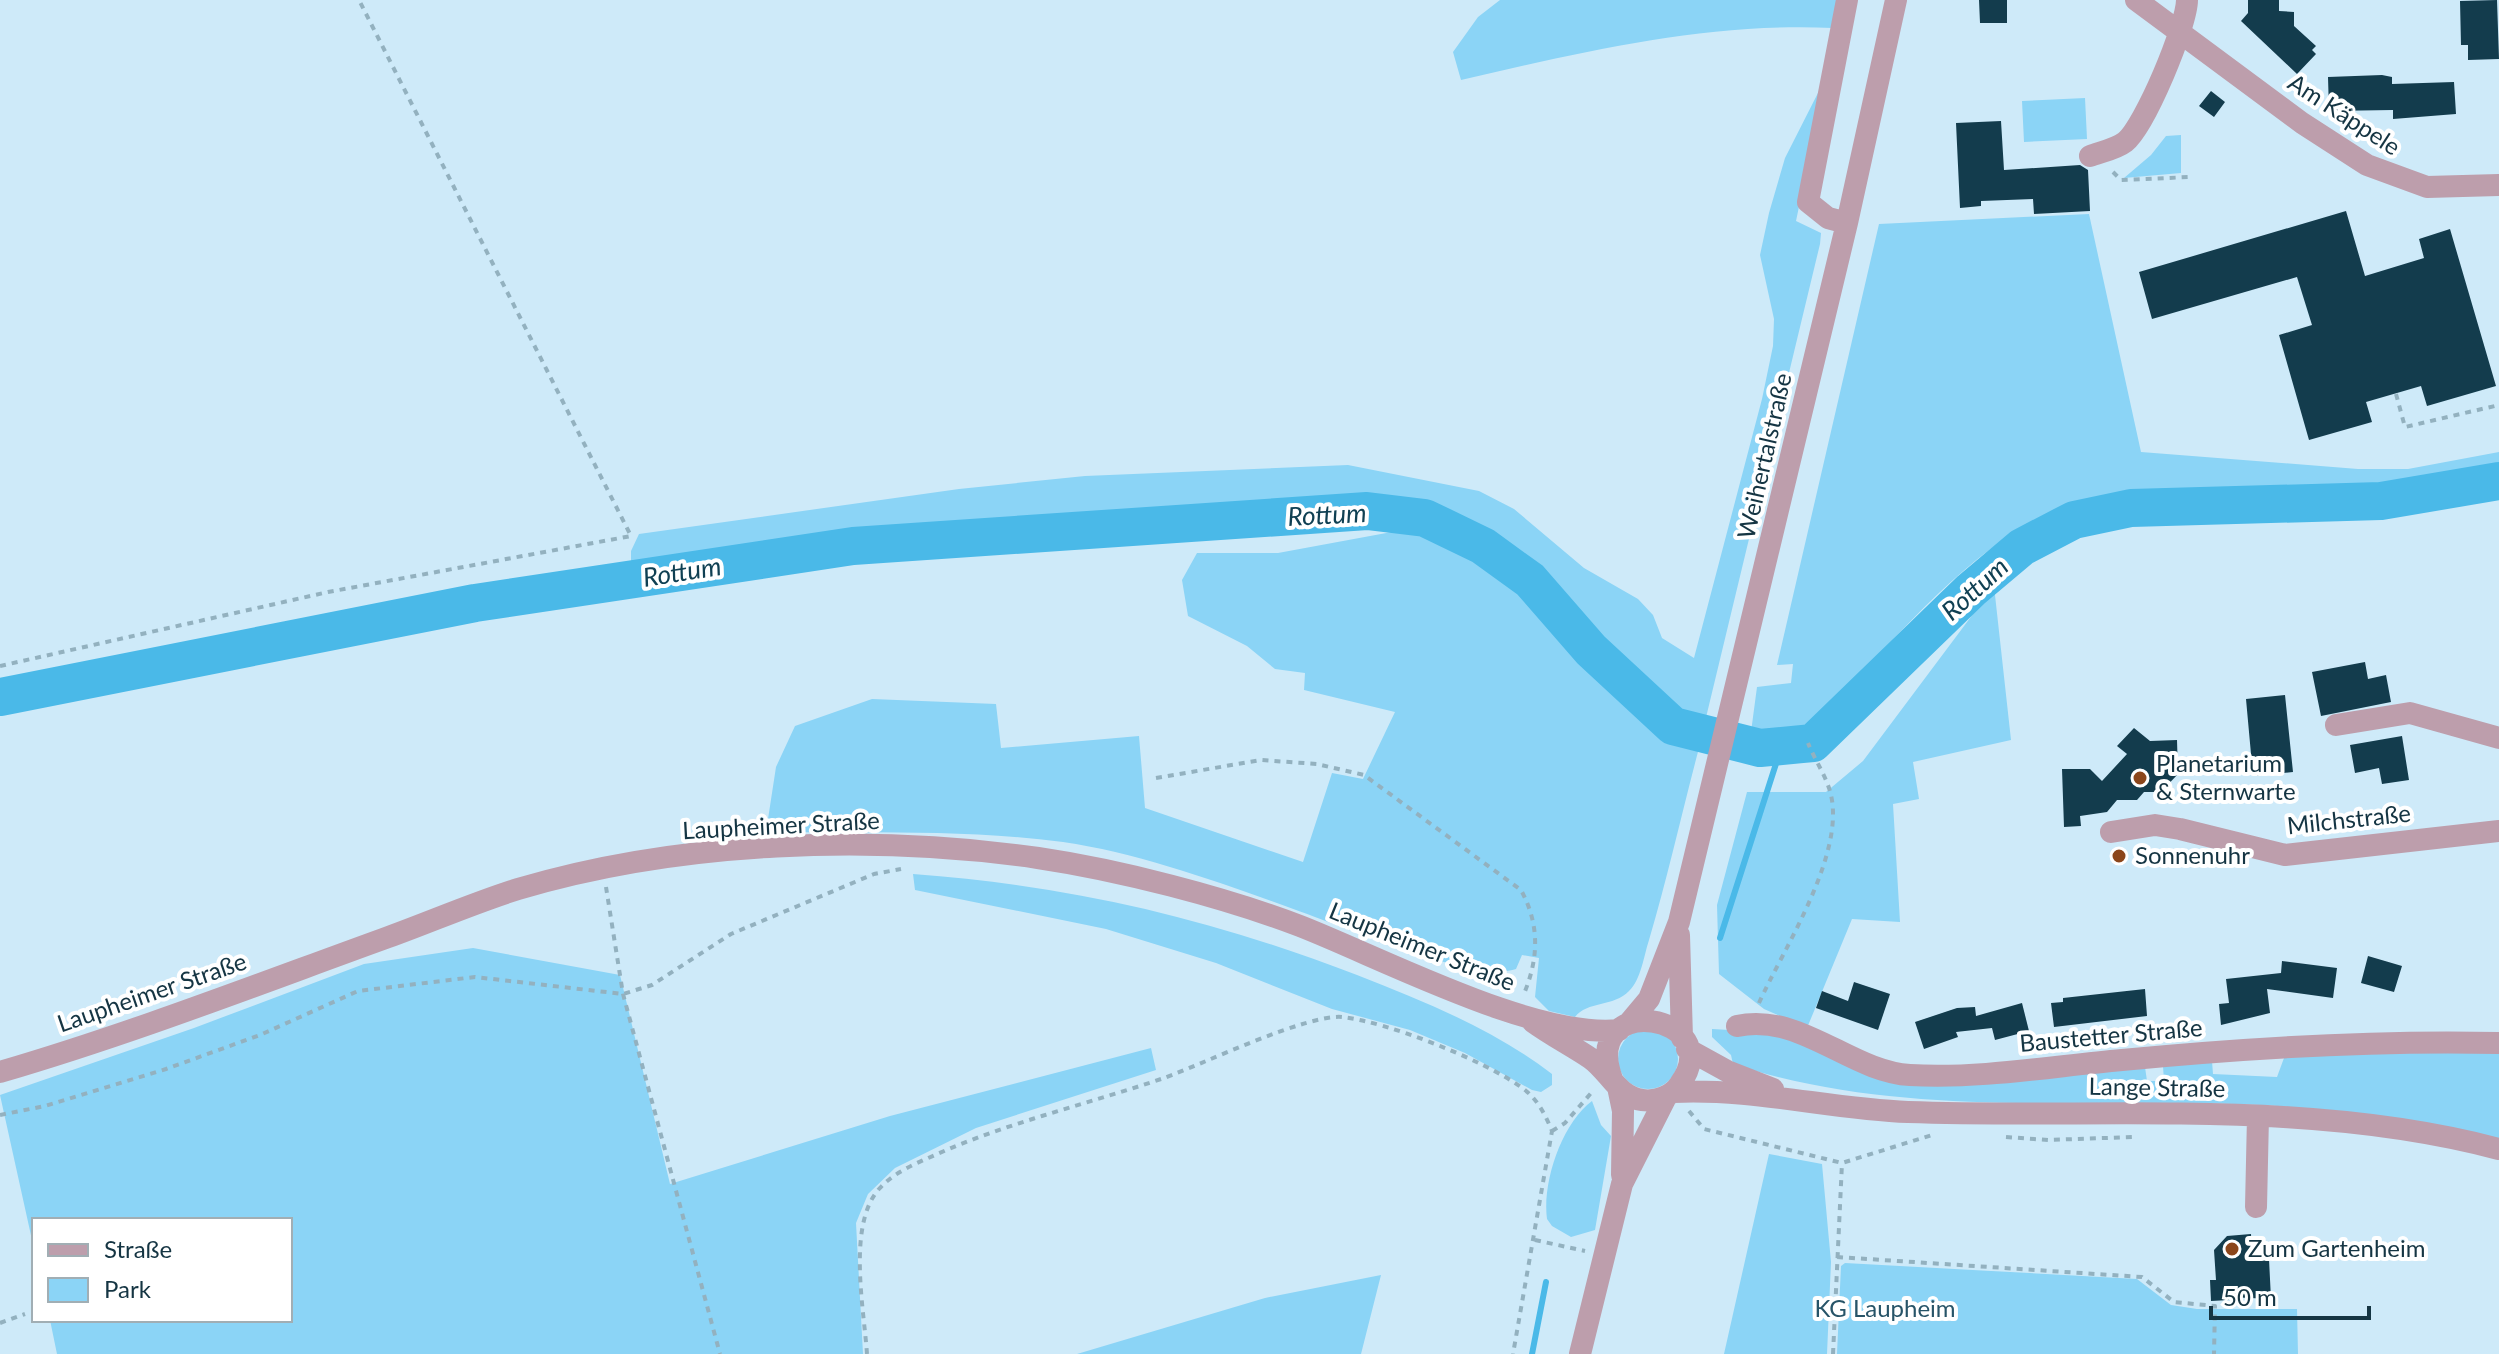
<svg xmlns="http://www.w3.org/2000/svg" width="2499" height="1354" viewBox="0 0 2499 1354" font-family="Lato,sans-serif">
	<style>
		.green { fill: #8bd4f6 }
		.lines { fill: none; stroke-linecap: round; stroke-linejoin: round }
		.stream { stroke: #4ab9e8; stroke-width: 6 }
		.river { stroke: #4ab9e8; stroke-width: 38 }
		.building { fill: #133c4d }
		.path { stroke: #93b1bf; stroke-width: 4; stroke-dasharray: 6 6; stroke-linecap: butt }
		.minor { stroke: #bd9eac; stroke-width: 22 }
		.poi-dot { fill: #8b461b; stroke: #fff; stroke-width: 3 }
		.labels { text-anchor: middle; stroke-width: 8; stroke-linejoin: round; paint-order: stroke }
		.street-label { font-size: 24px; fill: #153543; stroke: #fff }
		.poi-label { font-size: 24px; fill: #153543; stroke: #fff; text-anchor: start }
		.park-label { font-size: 24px; fill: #275468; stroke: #fff }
		.water-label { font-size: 26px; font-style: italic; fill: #104053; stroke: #fff }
	</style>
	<rect width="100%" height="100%" fill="#ceeaf9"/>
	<path class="green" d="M1500,0H1842L1796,221L1821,233L1820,244L1703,730L1677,712L1542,583L1479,531L1436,513L1399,505L1263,502L759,548L631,568V551L639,534L959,489L1085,476L1348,465L1479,491L1514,509L1584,568L1638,599L1653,615L1662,638L1694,658L1762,399L1773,346L1774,319L1760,255L1769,213L1785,158L1820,89L1833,28C1707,22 1582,52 1461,80L1453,52L1478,17Z
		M2085,98L2087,139L2024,142L2022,101Z
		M2181,135V173L2124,178L2151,155L2166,136Z
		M2089,214L2141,452L2358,469H2408L2499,452V468C2429,482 2360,492 2289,496C2208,500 2093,483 2022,527C1941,578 1877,659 1812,727L1795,731L1751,732L1757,687L1791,683L1793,664L1777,665L1879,224Z
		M1408,529C1444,538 1478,553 1509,575C1578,625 1614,721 1699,748C1682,812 1668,876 1649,940C1644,955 1641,980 1629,991C1614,1007 1587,1001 1575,1017L1549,1011L1535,997L1539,958L1522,955L1516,969C1476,984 1342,926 1296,910C1224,884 1140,853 1063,842C966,829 864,833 766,832L776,767L795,726L872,699L996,704L1001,748L1139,736L1145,808L1303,862L1332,773L1363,779L1395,712L1304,690L1305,673L1275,669L1247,646L1188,616L1182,580L1197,553H1278Z
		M1994,586L2011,740L1913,762L1919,799L1893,804L1900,922L1852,919L1807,1028L1764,1009L1719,974L1717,905L1747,792H1826L1863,761Z
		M913,874C1073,886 1208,918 1357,975C1426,1002 1493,1029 1552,1074V1085L1541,1092L1532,1090L1465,1053L1410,1030L1332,1009L1216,963L1106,929L915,890Z
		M473,948L620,975L670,1184L890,1116L1151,1048L1156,1070L976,1128L895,1168L868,1194L856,1223L863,1354H57L50,1320H290V1220H34V1249L0,1095L194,1028L364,964Z
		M1712,1029L1780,1033L1878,1072L2145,1067L2147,1081H2164L2163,1066L2212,1061L2213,1074L2277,1077L2284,1058L2299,1054L2499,1051V1139C2411,1123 2324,1106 2234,1104C2066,1099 1895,1117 1733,1064L1731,1055L1712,1037Z
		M1618 1059a30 30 0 1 1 60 0a30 30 0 1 1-60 0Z
		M1592,1101L1601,1125L1611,1136L1595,1230L1571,1237L1552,1226L1547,1219C1542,1182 1562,1123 1592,1101Z
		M1769,1154L1822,1164L1831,1262L1827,1354H1724Z
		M1845,1263L2137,1279L2171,1305L2197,1309H2297L2298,1354H1837L1841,1266Z
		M1381,1275L1361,1354H1077L1265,1298Z"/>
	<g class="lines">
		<path class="stream" d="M1720,938L1782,745
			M1532,1354L1546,1282"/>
		<path class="river" d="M0,697L475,603L853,546L1367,511L1425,518L1483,546L1530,580L1591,650L1673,726L1760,748L1813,743L1971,590L2022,547L2074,520L2131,508L2381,501L2499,481"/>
	</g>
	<path class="building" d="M1979,0H2007V23H1980Z
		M2248,0H2279V11L2294,12V26L2316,46L2312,50L2316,54L2297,74L2241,21L2248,13Z
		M2497,0L2499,59L2468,60V45H2461L2460,1Z
		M2382,75L2392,77V84L2454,82L2456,114L2393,119V110L2329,111L2328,77Z
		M2211,91L2225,102L2214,117L2199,106Z
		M2001,121L2004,170L2080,165L2088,170L2090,211L2034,214L2033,199L1981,201V206L1960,208L1956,123Z
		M2346,211L2365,276L2424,258L2419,239L2450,229L2496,386L2427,406L2421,386L2366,402L2372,422L2309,440L2279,335L2312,325L2297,277L2152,319L2139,272Z
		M2365,662L2368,679L2386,675L2391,702L2321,716L2312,672Z
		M2285,695L2293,772L2253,776L2246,699Z
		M2134,728L2150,741L2177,740L2178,774L2161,792H2144L2137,800H2117L2107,812L2080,816L2081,826L2064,827L2062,769H2090L2102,781L2127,754L2117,746Z
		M2402,736L2409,780L2382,784L2379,768L2355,773L2350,745Z
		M2368,956L2402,966L2394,992L2361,983Z
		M2282,961L2337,968L2333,998L2267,989L2270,1013L2221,1025L2219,1004L2229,1003L2226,979L2281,973Z
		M1854,982L1890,994L1878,1030L1816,1008L1822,991L1848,1001Z
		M2145,989L2147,1016L2054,1027L2051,1003L2063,1002V998Z
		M2022,1003L2029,1031L1995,1040L1992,1028L1956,1032L1958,1037L1924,1049L1915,1022L1957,1008L1975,1007L1976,1016Z
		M2251,1234L2252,1260L2269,1259L2271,1299L2229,1297V1300L2211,1301L2210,1280H2216L2214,1250L2227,1236Z"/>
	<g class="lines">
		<path class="path" d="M2113,172L2121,180L2190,177
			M2396,394L2405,427L2499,405
			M0,666L328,592L631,536L359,0
			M1156,778L1261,760L1317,764L1364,775L1521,890C1540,925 1539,959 1523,996
			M606,887L623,994L720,1354
			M1759,1003C1783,949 1850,849 1829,788C1824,773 1814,758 1808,743
			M1689,1111L1704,1129L1842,1163L1932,1135
			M0,1115L45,1106L166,1069L260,1035L358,991L475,977L623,994L652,985L731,934L874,874L901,869
			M1552,1131L1565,1123L1592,1092
			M2006,1137L2048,1140L2133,1137
			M1535,1240L1585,1251
			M1837,1257L2142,1277L2174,1302L2215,1306L2214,1354
			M0,1323L25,1314
			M867,1354C864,1309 847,1225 879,1189C894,1172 915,1164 935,1155C1009,1122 1088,1104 1164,1078C1203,1064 1307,1014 1342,1017C1388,1022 1483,1060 1521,1087C1537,1098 1545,1114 1552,1131L1513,1354
			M1833,1354L1842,1163"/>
		<path class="minor" d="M1847,0L1808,202L1828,218L1847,223
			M2136,0L2302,123L2367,165L2427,187L2499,185
			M2090,156C2101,152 2116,149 2125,142C2145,126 2187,25 2187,0
			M2336,725L2410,713L2499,738
			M2111,832L2155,825L2180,829L2285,855L2499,831
			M1679,935L1682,1038
			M1533,1022C1551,1035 1572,1046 1590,1058C1609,1071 1618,1097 1642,1100C1657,1102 1672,1096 1680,1084C1730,1014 1579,989 1612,1079
			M1628,1024L1649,999L1679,922L1847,223L1896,0
			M1737,1026C1800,1012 1851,1072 1910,1075C1981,1079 2053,1066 2122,1060C2247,1048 2374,1040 2499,1043
			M1687,1049L1727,1071L1773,1089
			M0,1072C130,1034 256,985 383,939C428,923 473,903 518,889C680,841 872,834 1038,858C1119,870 1224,897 1300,926C1382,958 1535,1039 1619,1030
			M1618,1087L1623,1111L1622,1175
			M1673,1092C1753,1088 1830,1109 1908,1112C2105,1119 2306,1098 2499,1149
			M2256,1207L2258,1116
			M1580,1354L1622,1184L1666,1097"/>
	</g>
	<g class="poi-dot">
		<circle cx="2140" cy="778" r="8"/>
		<circle cx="2119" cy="856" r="8"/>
		<circle cx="2232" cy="1249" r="8"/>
	</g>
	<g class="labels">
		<g class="street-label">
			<text transform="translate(2344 115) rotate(33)" y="8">Am Käppele</text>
			<text transform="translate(1765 456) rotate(-77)" y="8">Weihertalstraße</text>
			<text transform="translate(2349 820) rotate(-6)" y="8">Milchstraße</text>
			<text transform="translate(781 826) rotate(-3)" y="8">Laupheimer Straße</text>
			<text transform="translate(1422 947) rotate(22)" y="8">Laupheimer Straße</text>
			<text transform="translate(152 993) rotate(-19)" y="8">Laupheimer Straße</text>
			<text transform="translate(2111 1036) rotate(-5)" y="8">Baustetter Straße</text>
			<text transform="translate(2157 1088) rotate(1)" y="8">Lange Straße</text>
		</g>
		<g class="poi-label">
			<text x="2156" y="772">Planetarium<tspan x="2156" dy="28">&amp; Sternwarte</tspan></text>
			<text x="2135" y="864">Sonnenuhr</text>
			<text x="2248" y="1257">Zum Gartenheim</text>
		</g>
		<g class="park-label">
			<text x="1885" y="1317">KG Laupheim</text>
		</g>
		<g class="water-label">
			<text transform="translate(1327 515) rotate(-3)" y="9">Rottum</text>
			<text transform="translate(682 572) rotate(-9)" y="9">Rottum</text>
			<text transform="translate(1975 589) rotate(-42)" y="9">Rottum</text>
		</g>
	</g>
	<rect x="32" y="1218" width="260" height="104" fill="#ffffff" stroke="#a1aeb4" stroke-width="2"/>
	<rect x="48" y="1244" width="40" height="12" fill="#bd9eac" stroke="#a1aeb4" stroke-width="2"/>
	<text x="104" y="1258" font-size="24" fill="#153543">Straße</text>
	<rect x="48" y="1278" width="40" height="24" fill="#8bd4f6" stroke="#a1aeb4" stroke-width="2"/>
	<text x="104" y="1298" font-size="24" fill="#153543">Park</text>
	<path d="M2211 1306v12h158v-12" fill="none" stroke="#153543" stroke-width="4"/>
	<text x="2223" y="1306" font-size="24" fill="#153543" stroke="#ffffff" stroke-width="6" paint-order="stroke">50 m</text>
</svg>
